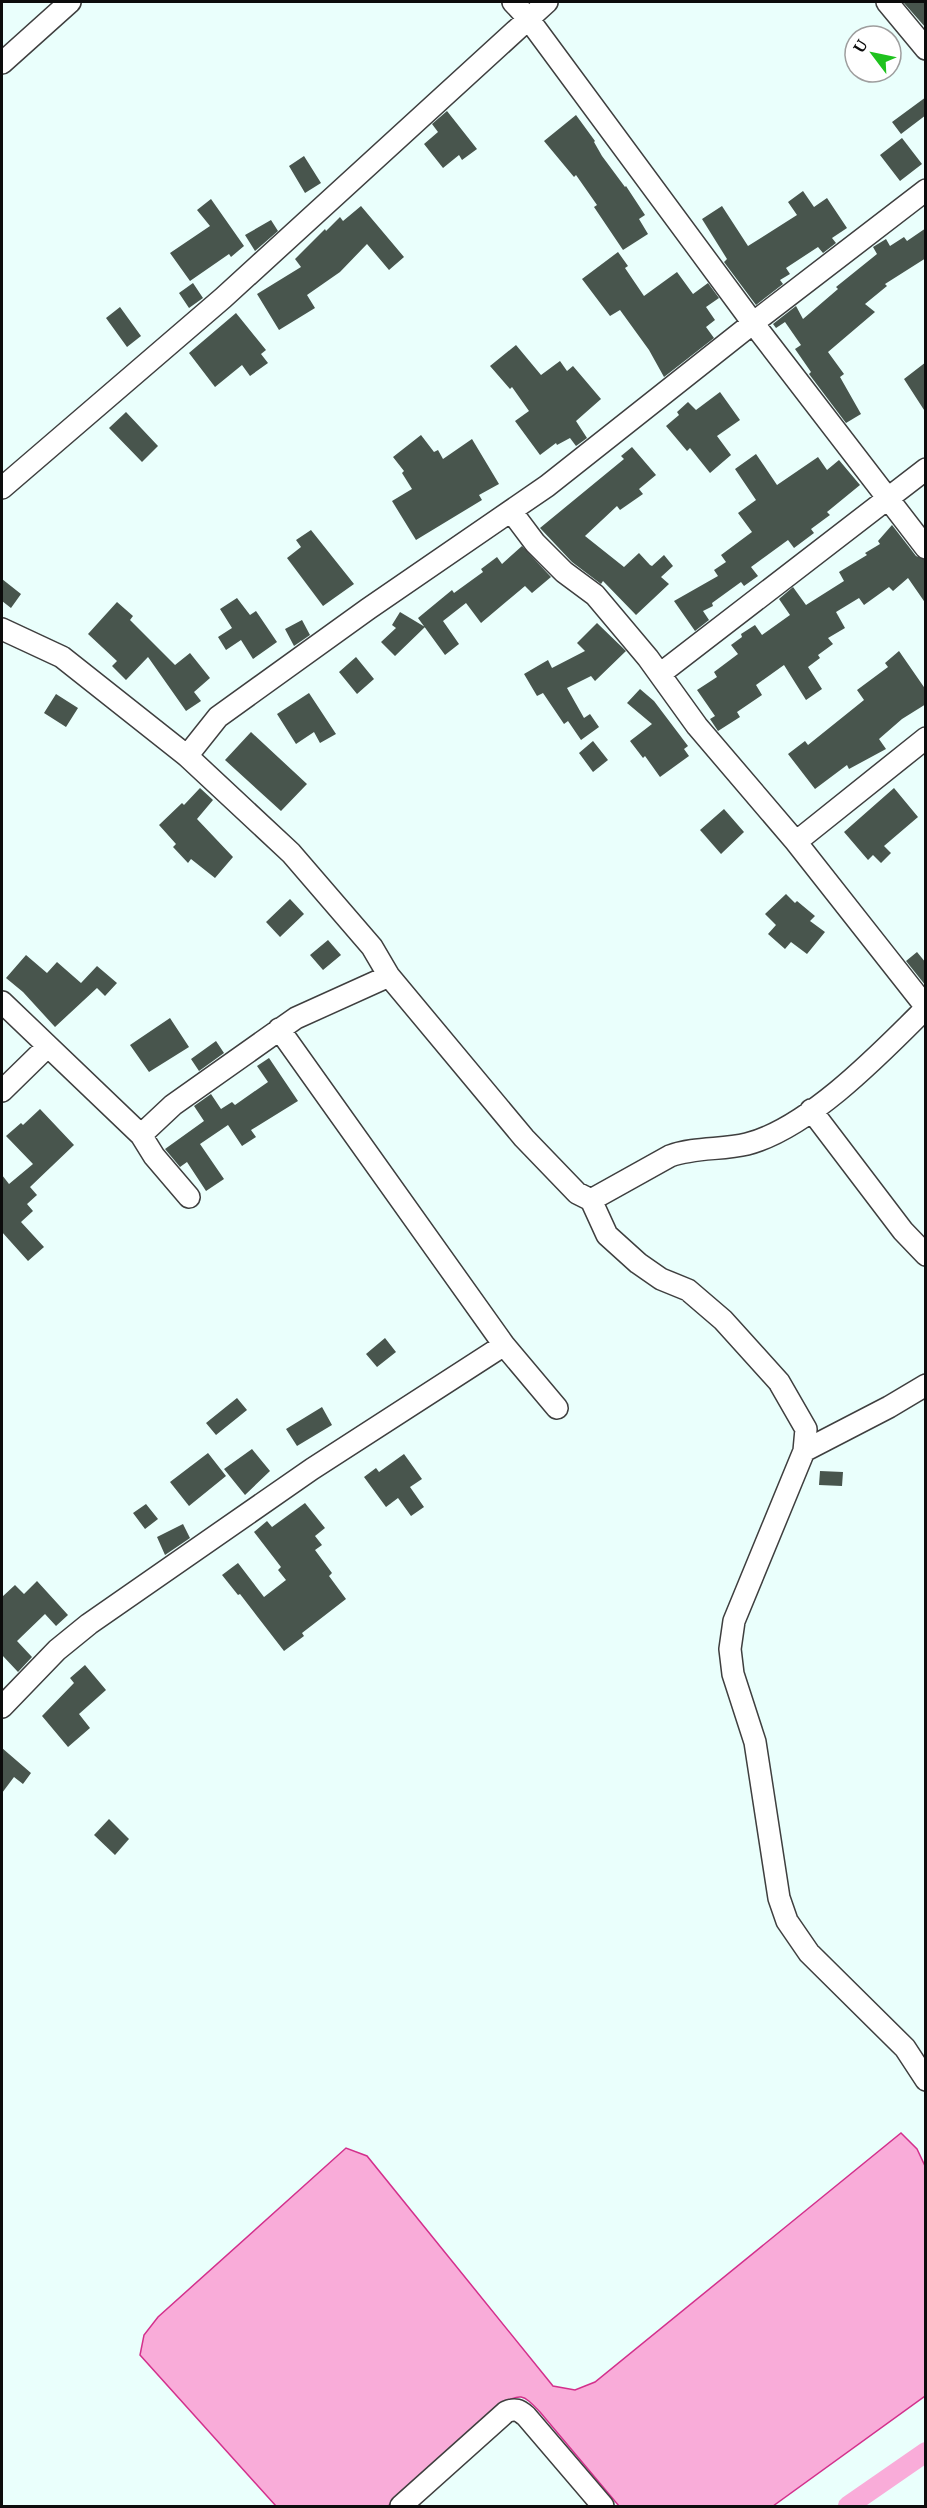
<svg xmlns="http://www.w3.org/2000/svg" width="927" height="2508" viewBox="0 0 927 2508" font-family="'PT Serif',serif">
	<style>
		.water { fill: #f9acd9; stroke: #d3308c; stroke-width: 1.5 }
		.lines { fill: none; stroke-linecap: round; stroke-linejoin: round }
		.canal { stroke: #f9acd9; stroke-width: 20 }
		.building { fill: #48554d }
		.minor-casing { stroke: #3f3f3f; stroke-width: 24 }
		.minor { stroke: #fff; stroke-width: 21 }
	</style>
	<rect width="100%" height="100%" fill="#eafffc"/>
	<path class="water" d="M901,2133L917,2149L925,2166V2396L773,2506H619L540,2412C522,2393 521,2393 499,2406L388,2506H276L140,2355L144,2335L158,2317L346,2148L367,2156L553,2386L575,2390L595,2382Z"/>
	<g class="lines">
		<path class="canal" d="M848,2506L926,2452"/>
	</g>
	<path class="building" d="M903,2H926V28Z
		M926,97V115L901,134L892,122Z
		M447,111L477,149L462,160L459,155L443,168L424,144L438,132L432,124Z
		M576,115L595,141L594,142L602,156L625,187L626,186L645,215L639,219L648,234L623,250L594,207L597,205L576,175L574,177L544,141Z
		M902,138L922,164L900,181L880,155Z
		M304,156L321,183L305,193L289,166Z
		M803,191L814,207L827,198L847,228L832,238L836,243L823,253L818,247L786,268L790,274L780,280L783,284L756,305L724,262L727,259L702,219L722,206L748,246L797,215L788,202Z
		M211,199L244,246L231,257L229,254L190,281L170,253L210,226L197,210Z
		M361,206L404,257L389,270L367,244L340,272L307,295L315,308L279,330L257,294L301,267L295,259L325,229L326,231L340,217L343,221Z
		M271,220L278,231L255,251L245,235Z
		M926,228V258L885,284L887,286L865,304L875,312L828,352L844,374L840,377L861,414L846,423L809,374L811,372L795,349L801,345L785,322L776,328L773,324L796,306L803,319L838,289L836,287L877,254L873,247L886,239L890,246L904,237L907,241Z
		M618,252L628,266L625,268L644,296L677,272L693,294L708,283L719,298L706,307L715,320L706,327L714,338L664,377L649,350L620,310L610,316L582,279Z
		M193,283L203,298L189,308L179,293Z
		M120,307L141,336L127,347L106,318Z
		M236,313L266,350L261,354L268,363L250,376L242,365L215,387L189,353Z
		M516,345L541,375L560,361L567,371L573,366L601,399L576,421L587,438L576,446L570,438L557,445L556,443L540,455L515,421L529,411L512,387L510,389L490,366Z
		M926,362V413L904,379Z
		M720,392L740,420L717,436L731,455L710,473L690,448L687,451L666,426L679,415L677,412L688,402L696,410Z
		M126,412L158,446L142,462L109,428Z
		M421,435L434,452L438,450L443,459L472,439L499,484L479,495L482,500L416,540L392,501L412,489L402,473L404,471L393,457Z
		M632,447L656,475L639,489L643,494L620,510L617,506L585,536L624,567L639,553L650,565L652,566L664,555L673,566L661,577L669,584L636,615L603,581L601,584L572,562L540,528L624,459L621,456Z
		M756,454L777,485L818,457L827,470L839,460L860,485L827,512L830,515L811,529L814,533L794,548L788,540L751,567L758,576L744,586L741,582L712,603L713,606L703,611L709,620L695,631L674,601L718,576L714,570L726,562L721,555L752,532L738,513L756,500L735,469Z
		M892,525L916,556L926,560V604L908,578L893,591L889,587L864,605L859,598L836,612L845,628L828,638L833,644L818,655L820,658L808,667L822,689L806,700L784,665L756,685L762,695L737,712L740,717L718,731L710,719L715,716L697,690L717,677L714,672L738,654L731,645L742,637L741,634L755,625L762,635L790,615L779,599L793,587L806,605L844,581L839,572L867,555L865,553L880,544L878,541Z
		M311,530L354,584L323,606L287,558L301,547L296,540Z
		M522,546L551,577L532,593L525,586L481,623L466,603L443,621L459,644L445,655L418,618L452,590L454,593L483,572L481,569L497,557L502,564Z
		M2,579L21,594L11,608L2,601Z
		M237,598L250,615L256,611L277,642L253,659L241,640L226,650L218,637L232,628L220,609Z
		M117,602L133,616L130,620L175,665L190,653L210,678L194,692L201,701L186,711L148,657L126,680L112,666L117,661L88,634Z
		M400,612L425,627L395,656L381,642L396,628L392,625Z
		M302,620L310,635L294,646L285,629Z
		M597,623L626,651L595,681L591,676L567,688L584,718L590,714L599,727L581,740L568,721L564,724L543,693L537,696L524,674L548,660L552,668L585,651L577,643Z
		M899,651L926,690V704L902,719L879,739L886,749L849,769L847,765L815,789L788,754L805,741L808,745L864,700L857,690L888,667L885,663Z
		M356,657L374,679L357,694L339,672Z
		M640,689L654,701L688,746L684,749L689,756L660,777L645,756L643,758L630,741L652,724L627,703Z
		M309,693L336,734L320,743L314,732L296,744L277,714Z
		M56,694L78,708L66,727L44,713Z
		M251,732L307,784L281,811L225,760Z
		M593,741L608,760L593,772L579,753Z
		M200,788L213,800L197,819L233,857L215,878L191,859L188,863L173,847L176,844L159,825L182,803L184,805Z
		M894,788L918,817L884,846L891,853L881,863L873,855L868,860L844,832Z
		M724,809L744,832L721,854L700,830Z
		M786,894L795,903L797,901L815,916L810,921L825,932L807,954L791,942L785,949L768,934L776,925L765,914Z
		M290,899L304,914L280,937L266,922Z
		M328,940L341,955L323,970L310,955Z
		M917,952L926,963V986L906,961Z
		M26,955L47,973L57,962L81,983L97,966L117,983L105,996L97,988L55,1027L23,992L6,978Z
		M170,1018L189,1047L149,1072L130,1045Z
		M216,1041L224,1053L199,1071L191,1059Z
		M269,1058L298,1101L251,1130L256,1137L242,1146L228,1125L200,1144L224,1179L206,1191L187,1162L180,1167L165,1149L204,1121L194,1106L211,1094L221,1109L232,1102L235,1105L268,1082L257,1066Z
		M40,1109L74,1145L30,1187L37,1195L27,1204L33,1211L21,1222L44,1247L28,1261L2,1232V1175L9,1184L33,1164L6,1136L21,1123L23,1125Z
		M385,1338L396,1352L377,1367L366,1354Z
		M237,1398L247,1410L216,1435L206,1423Z
		M322,1407L332,1425L297,1446L286,1429Z
		M252,1449L270,1471L245,1495L224,1469Z
		M208,1453L226,1476L189,1506L170,1482Z
		M404,1454L422,1479L410,1487L424,1507L411,1516L398,1498L386,1507L364,1477L376,1468L379,1472Z
		M820,1471L843,1472L842,1486L819,1485Z
		M305,1503L325,1528L315,1536L322,1545L315,1550L332,1573L329,1576L346,1599L302,1633L304,1636L284,1651L240,1594L238,1595L222,1575L238,1563L264,1597L286,1580L278,1570L281,1567L254,1532L267,1521L272,1527Z
		M146,1504L158,1519L145,1529L133,1513Z
		M183,1524L190,1538L165,1555L157,1537Z
		M37,1581L68,1615L56,1626L45,1614L17,1641L32,1657L18,1672L2,1655V1597L15,1585L24,1594Z
		M85,1665L106,1690L79,1714L90,1728L68,1747L42,1716L74,1683L70,1678Z
		M2,1748L31,1773L23,1784L14,1777L2,1793Z
		M109,1819L129,1839L115,1855L94,1835Z"/>
	<g class="lines">
		<g class="minor-casing">
			<path id="minor" d="M513,2L527,17L753,323L926,548
				M887,2L926,49
				M2,63L70,2
				M2,488L223,298L547,2
				M511,511L535,543L564,572L595,595L648,658L697,726L796,842L926,1007
				M2,629L62,657L187,756L291,853L372,947L389,976L296,1018L173,1105L141,1135
				M660,674L926,469
				M187,756L218,717L368,609L547,486L753,323L926,190
				M796,842L926,738
				M389,976L524,1138L577,1193L591,1200L607,1235L638,1263L661,1279L688,1290L723,1320L779,1382L806,1429L804,1451L734,1621L730,1649L733,1674L755,1742L779,1898L787,1921L809,1953L905,2048L926,2080
				M2,1002L141,1135L154,1156L189,1197
				M2,1091L47,1047
				M811,1110L903,1231L926,1255
				M591,1200L670,1156C695,1147 722,1150 747,1144C809,1128 881,1053 926,1008
				M504,1345L557,1408
				M804,1451L889,1407L926,1385
				M2,1707L57,1650L89,1624L312,1469L504,1345L279,1029
				M401,2506L506,2412C515,2408 519,2410 526,2416L603,2506"/>
		</g>
		<use href="#minor" class="minor"/>
	</g>
	<rect width="927" height="2508" fill="none" stroke="#0c0c0c" stroke-width="6"/>
	<g transform="translate(873 54) rotate(302)"><circle r="28" fill="#ffffff" stroke="#9e9e9e" stroke-width="1.5"/>
	<path d="M0-4.5L10 22L0 15L-10 22Z" fill="#1fc21e"/>
	<text y="-9" font-size="16" font-weight="bold" text-anchor="middle" fill="#0c0c0c">U</text>
	</g>
</svg>
